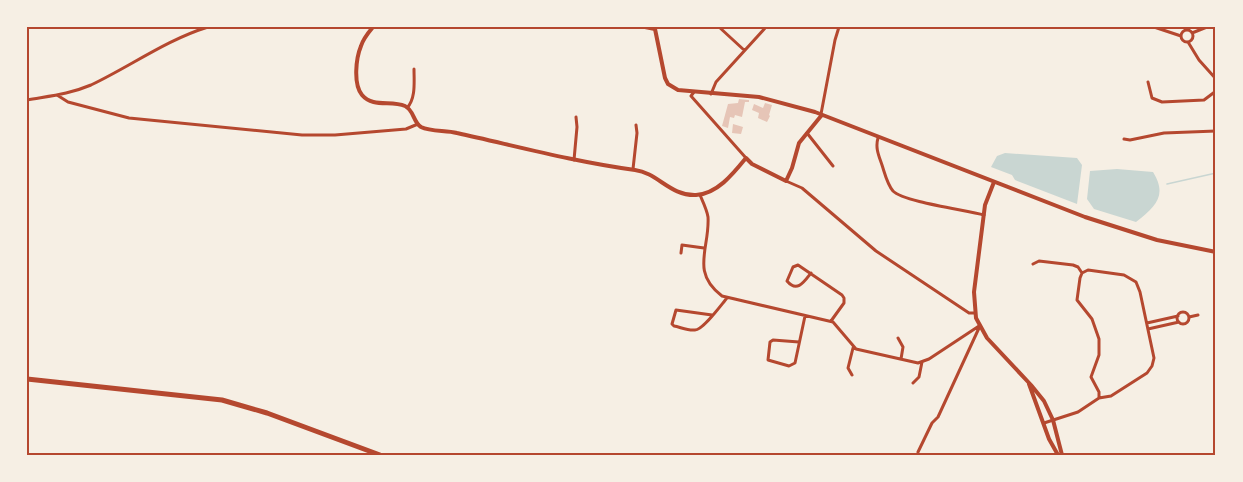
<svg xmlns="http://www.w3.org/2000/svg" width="1243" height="482" viewBox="0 0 1243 482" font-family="Commissioner,sans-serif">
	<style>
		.water { fill: #c9d6d2 }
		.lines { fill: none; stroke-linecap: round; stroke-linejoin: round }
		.stream { stroke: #c9d6d2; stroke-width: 1.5 }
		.building { fill: #e6c5b7 }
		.minor { stroke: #b5482f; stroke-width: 3 }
		.tertiary { stroke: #b5482f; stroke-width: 4 }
		.primary { stroke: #b5482f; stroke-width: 5 }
		.neatline { fill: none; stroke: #b5482f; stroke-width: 2 }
	</style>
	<rect width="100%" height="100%" fill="#f6efe4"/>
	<path class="water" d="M1005,153L1077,158L1082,165L1077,204L1015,180L1012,175L991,167L997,156Z
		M1117,169L1153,172C1168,196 1155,207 1136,222L1094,209L1087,199L1090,171Z"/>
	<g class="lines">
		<path class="stream" d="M1167,184L1216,173"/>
	</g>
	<path class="building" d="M739,99L749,100V102H745L742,117L735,115L734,118L730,117L728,128L722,126L728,104L738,103Z
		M765,103L772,105L769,115L770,116L767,122L758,118L759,113L752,110L754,104L763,108Z
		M733,124L743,127L741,134L732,133Z"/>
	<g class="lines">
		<path class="minor" d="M719,27L744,50
			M1154,27L1181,36
			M1181 36a6 6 0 1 1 12 0a6 6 0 1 1-12 0Z
			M1192,33L1207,27
			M1188,42L1199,60L1216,79
			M1148,82L1152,98L1162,102L1204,100L1216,91
			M694,92L691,96L746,158
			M711,94L716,82L766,27
			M57,95L68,102L129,118L302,135H335L406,129L418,124
			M27,100C49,96 70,94 91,85C131,66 166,40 208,27
			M407,108C416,98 414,82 414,69
			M821,114L835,40L839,27
			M807,133L833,166
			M878,138C875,148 879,156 882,165C885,174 887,184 893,191C904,202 966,210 984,215
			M1124,139L1130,140L1164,133L1216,131
			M574,160L577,127L576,117
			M633,169L637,133L636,125
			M786,181L802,188L876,251L969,313H975
			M700,195C703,202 707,210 708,217C710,248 690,272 722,296L833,322L856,349L918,363L929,359L979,326
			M681,253L682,245L704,248
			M1033,264L1039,261L1073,265L1078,267L1082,273L1088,270L1124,275L1136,282L1140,292L1154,358L1152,366L1147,373L1111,396L1099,398L1078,412L1044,423
			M811,273C804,282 797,293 787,281L793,267L798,265L842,295L844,298V303L831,321
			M1082,273L1080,278L1077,300L1092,319L1099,339V355L1091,377L1099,392V398
			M1177 318a6 6 0 1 1 12 0a6 6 0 1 1-12 0Z
			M712,315L676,310L672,324L674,326C680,327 688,331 695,330C703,330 721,305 727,298
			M1189,317L1198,315
			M1147,323L1178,316
			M1148,329L1179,322
			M898,338L903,347L901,359
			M799,342L773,340L770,342L768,360L789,366L795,363L805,316
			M852,375L848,368L853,348
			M913,383L919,377L922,362
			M918,452L932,423L938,417L979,328"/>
		<path class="tertiary" d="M373,27C368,33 363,39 361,46C356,58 353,84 362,95C373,108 391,100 405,106C414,110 413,122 421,127C431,132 446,130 457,133C516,146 575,162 635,170C658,173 670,196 696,195C717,194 733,174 746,158L752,164L786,181L792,168L799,143L821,116
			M645,27L655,29L665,78L668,84L678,90L759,97L815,112L1085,217L1157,240L1216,252
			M994,182L985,205L974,292L976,318L987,338L1031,385L1044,401L1053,420L1062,455
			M1029,384L1049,439L1058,455"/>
		<path class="primary" d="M27,379L222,400L267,413L380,455"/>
	</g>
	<rect width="1243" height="482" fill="none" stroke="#f6efe4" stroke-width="57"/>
	<rect x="28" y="28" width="1186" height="426" class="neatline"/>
</svg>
